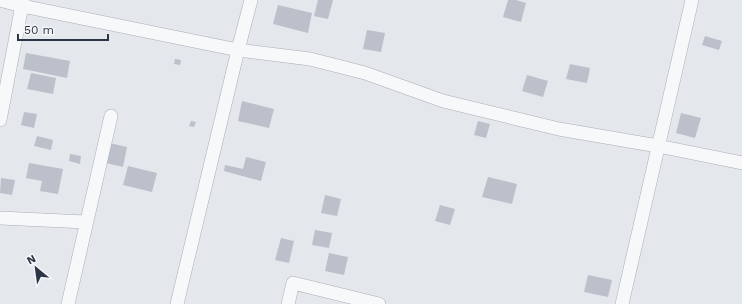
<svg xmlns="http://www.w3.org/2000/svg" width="742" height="304" viewBox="0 0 742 304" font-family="'Work Sans',sans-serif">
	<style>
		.building { fill: #bbc0ca }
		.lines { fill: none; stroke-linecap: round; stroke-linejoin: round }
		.minor-casing { stroke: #a9aeb7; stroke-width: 14 }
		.minor { stroke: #f7f8fa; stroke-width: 13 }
	</style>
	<rect width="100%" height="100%" fill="#e4e7ec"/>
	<path class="building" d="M318,0H333L328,19L314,16Z
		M508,0H516L526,3L521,22L503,17Z
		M278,5L312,13L308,33L273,24Z
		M367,30L385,33L381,52L363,49Z
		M705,36L722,41L719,50L702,45Z
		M26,53L70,61L67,78L23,69Z
		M175,59L181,60L180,65L174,64Z
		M570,64L590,68L587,83L566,79Z
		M31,73L56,78L53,94L27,89Z
		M527,75L548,81L543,97L522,91Z
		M242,101L274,109L269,128L238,121Z
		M24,112L37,114L34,128L21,125Z
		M681,113L701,118L695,138L676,133Z
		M191,121L196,122L194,127L189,126Z
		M478,121L490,124L486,138L474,135Z
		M37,136L53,140L51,150L34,146Z
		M110,143L127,147L123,167L106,163Z
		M70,154L81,156L80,164L69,161Z
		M246,157L266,162L261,181L224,171L225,165L243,169Z
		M29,163L63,169L58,194L40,191L42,181L26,178Z
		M128,166L157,173L152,192L123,185Z
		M488,177L517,184L512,204L482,197Z
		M1,178L15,180L12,195L0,193Z
		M325,195L341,199L337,216L321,213Z
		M440,205L455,209L450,225L435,221Z
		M315,230L332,233L329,248L312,245Z
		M281,238L294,241L289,263L275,260Z
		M329,253L348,257L344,275L325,271Z
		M588,275L612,280L608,297L584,292Z"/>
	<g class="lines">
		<g class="minor-casing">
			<path id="minor" d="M0,0L22,6L238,50L310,59L365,73L443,101L559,129L658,146L742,163
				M0,120L23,0
				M0,218L86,222
				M68,304L111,116
				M177,304L238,50L251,0
				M288,304L293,283L379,304
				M622,304L692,0"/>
		</g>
		<use href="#minor" class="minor"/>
	</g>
	<g transform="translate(36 268) rotate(331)" stroke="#f4f6f9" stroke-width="3" paint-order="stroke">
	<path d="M0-3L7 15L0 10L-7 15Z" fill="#2b3445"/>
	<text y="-6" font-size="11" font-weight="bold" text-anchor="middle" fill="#2b3445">N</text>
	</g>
	<path d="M18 34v6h90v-6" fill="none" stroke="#2b3445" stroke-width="2"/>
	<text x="24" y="34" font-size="12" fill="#2b3445" stroke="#f4f6f9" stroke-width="3" paint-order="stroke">50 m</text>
</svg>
